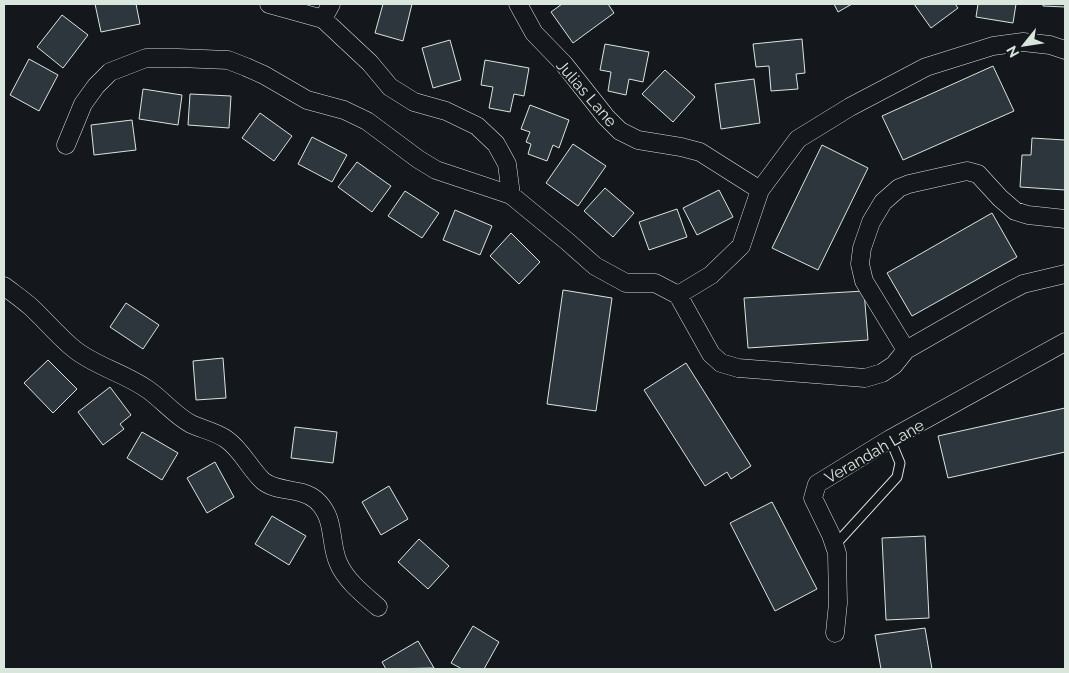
<svg xmlns="http://www.w3.org/2000/svg" width="1069" height="673" viewBox="0 0 1069 673" font-family="Raleway,sans-serif">
	<style>
		.building { fill: #2c363c; stroke: #d8e6dc }
		.lines { fill: none; stroke-linecap: round; stroke-linejoin: round }
		.service-casing { stroke: #d8e6dc; stroke-width: 11 }
		.minor-casing { stroke: #d8e6dc; stroke-width: 19 }
		.service { stroke: #14181c; stroke-width: 9 }
		.minor { stroke: #14181c; stroke-width: 18 }
		.labels { text-anchor: middle; stroke-width: 4; stroke-linejoin: round; paint-order: stroke }
		.street-label { font-size: 16px; fill: #d8e6dc; stroke: #14181c }
	</style>
	<rect width="100%" height="100%" fill="#14181c"/>
	<path class="building" d="M95,4H136L140,24L101,32Z
		M383,4H412L403,41L375,33Z
		M562,4H608L614,13L573,43L551,12Z
		M834,4H852L838,12Z
		M914,4H955L958,8L931,28Z
		M978,4H1016L1013,23L976,17Z
		M1043,4H1065V7L1043,6Z
		M62,15L88,35L63,68L37,47Z
		M802,39L805,73L796,74L798,89L771,91L769,66L756,67L753,44Z
		M450,40L461,80L433,88L422,48Z
		M605,44L649,52L643,82L629,79L626,95L608,91L611,72L600,70Z
		M29,59L58,75L39,111L10,95Z
		M485,60L529,68L524,96L514,94L510,112L489,108L493,87L481,85Z
		M993,66L1014,111L903,160L882,116Z
		M665,70L695,97L673,122L642,94Z
		M754,79L760,123L721,129L715,84Z
		M143,89L182,95L178,125L139,119Z
		M190,94L231,96L229,128L188,125Z
		M530,105L569,120L559,148L553,145L547,161L528,154L531,144L526,142L530,132L521,129Z
		M260,113L292,136L274,161L242,138Z
		M132,120L136,150L94,155L91,125Z
		M312,137L347,155L332,182L298,164Z
		M1032,138L1065,140V190L1020,187L1022,155H1031Z
		M573,144L606,166L578,206L546,183Z
		M822,145L868,168L818,270L772,248Z
		M357,162L391,186L372,212L338,187Z
		M605,188L634,213L613,237L584,211Z
		M719,190L733,217L697,235L683,208Z
		M405,191L439,213L422,238L388,216Z
		M677,209L687,237L649,250L639,222Z
		M455,210L492,226L480,255L443,240Z
		M992,213L1017,257L912,316L887,273Z
		M511,233L540,262L519,284L490,256Z
		M563,290L612,298L596,411L547,404Z
		M864,291L868,340L748,348L744,298Z
		M126,303L159,325L143,349L110,327Z
		M223,358L226,398L196,400L193,361Z
		M48,360L77,389L53,413L24,383Z
		M686,363L751,466L731,479L727,472L705,486L644,390Z
		M110,387L131,415L120,424L124,429L103,445L78,412Z
		M1065,408V452L948,478L938,436Z
		M295,427L337,432L333,463L291,458Z
		M142,432L178,453L162,480L127,458Z
		M215,462L234,497L207,513L187,478Z
		M389,486L408,519L381,535L362,502Z
		M772,502L817,589L775,611L730,523Z
		M272,516L306,536L289,565L255,544Z
		M925,536L929,618L886,620L882,538Z
		M419,539L449,566L428,589L398,562Z
		M473,626L499,642L484,669H462L451,663Z
		M925,628L932,669H881L875,635Z
		M418,641L434,668L386,669L382,662Z"/>
	<g class="lines">
		<g class="service-casing">
			<path id="service" d="M835,545L897,477L900,463L890,439"/>
		</g>
		<g class="minor-casing">
			<path id="minor" d="M269,4L323,19L370,63L390,87L414,102L446,111L477,126L496,144L507,164L511,195
				M518,4L534,33L564,64L606,117L620,131L638,140L681,147L700,152L760,190
				M323,19L331,4
				M66,145L83,104L96,86L110,72L146,58H178L228,60L246,67L264,75L307,100L344,110L367,121L418,159L436,170L511,195L568,242L595,266L626,283H655L678,295L711,354L721,363L738,368L865,378L882,373L894,365L906,350L1002,295L1023,284L1065,274
				M4,286C13,293 22,299 31,307C45,320 58,336 74,349C95,366 124,373 147,389C162,399 174,415 191,424C202,429 216,432 226,439C242,450 249,468 263,481C278,493 301,487 316,500C336,518 329,541 338,562C345,580 364,595 378,607
				M678,295L711,275L741,246L760,190L798,139L850,107L926,67L993,46L1023,42L1050,45L1065,50
				M906,350L864,281L860,264L862,248L871,222L883,202L899,188L909,184L967,171L978,174L1000,198L1015,211L1028,215L1065,219
				M835,633L838,603L837,553L831,535L813,498L817,484L890,439L1065,342"/>
		</g>
		<use href="#service" class="service"/>
		<use href="#minor" class="minor"/>
	</g>
	<g class="labels">
		<g class="street-label">
			<text transform="translate(587 93) rotate(49)" y="6">Julias Lane</text>
			<text transform="translate(874 451) rotate(-30)" y="6">Verandah Lane</text>
		</g>
	</g>
	<rect width="1069" height="673" fill="none" stroke="#d8e6dc" stroke-width="10"/>
	<g transform="translate(1024 45) rotate(240)" stroke="#14181c" stroke-width="4" paint-order="stroke">
	<path d="M0-4L9 19L0 12L-9 19Z" fill="#d8e6dc"/>
	<text y="-8" font-size="14" font-weight="bold" text-anchor="middle" fill="#d8e6dc">N</text>
	</g>
</svg>
